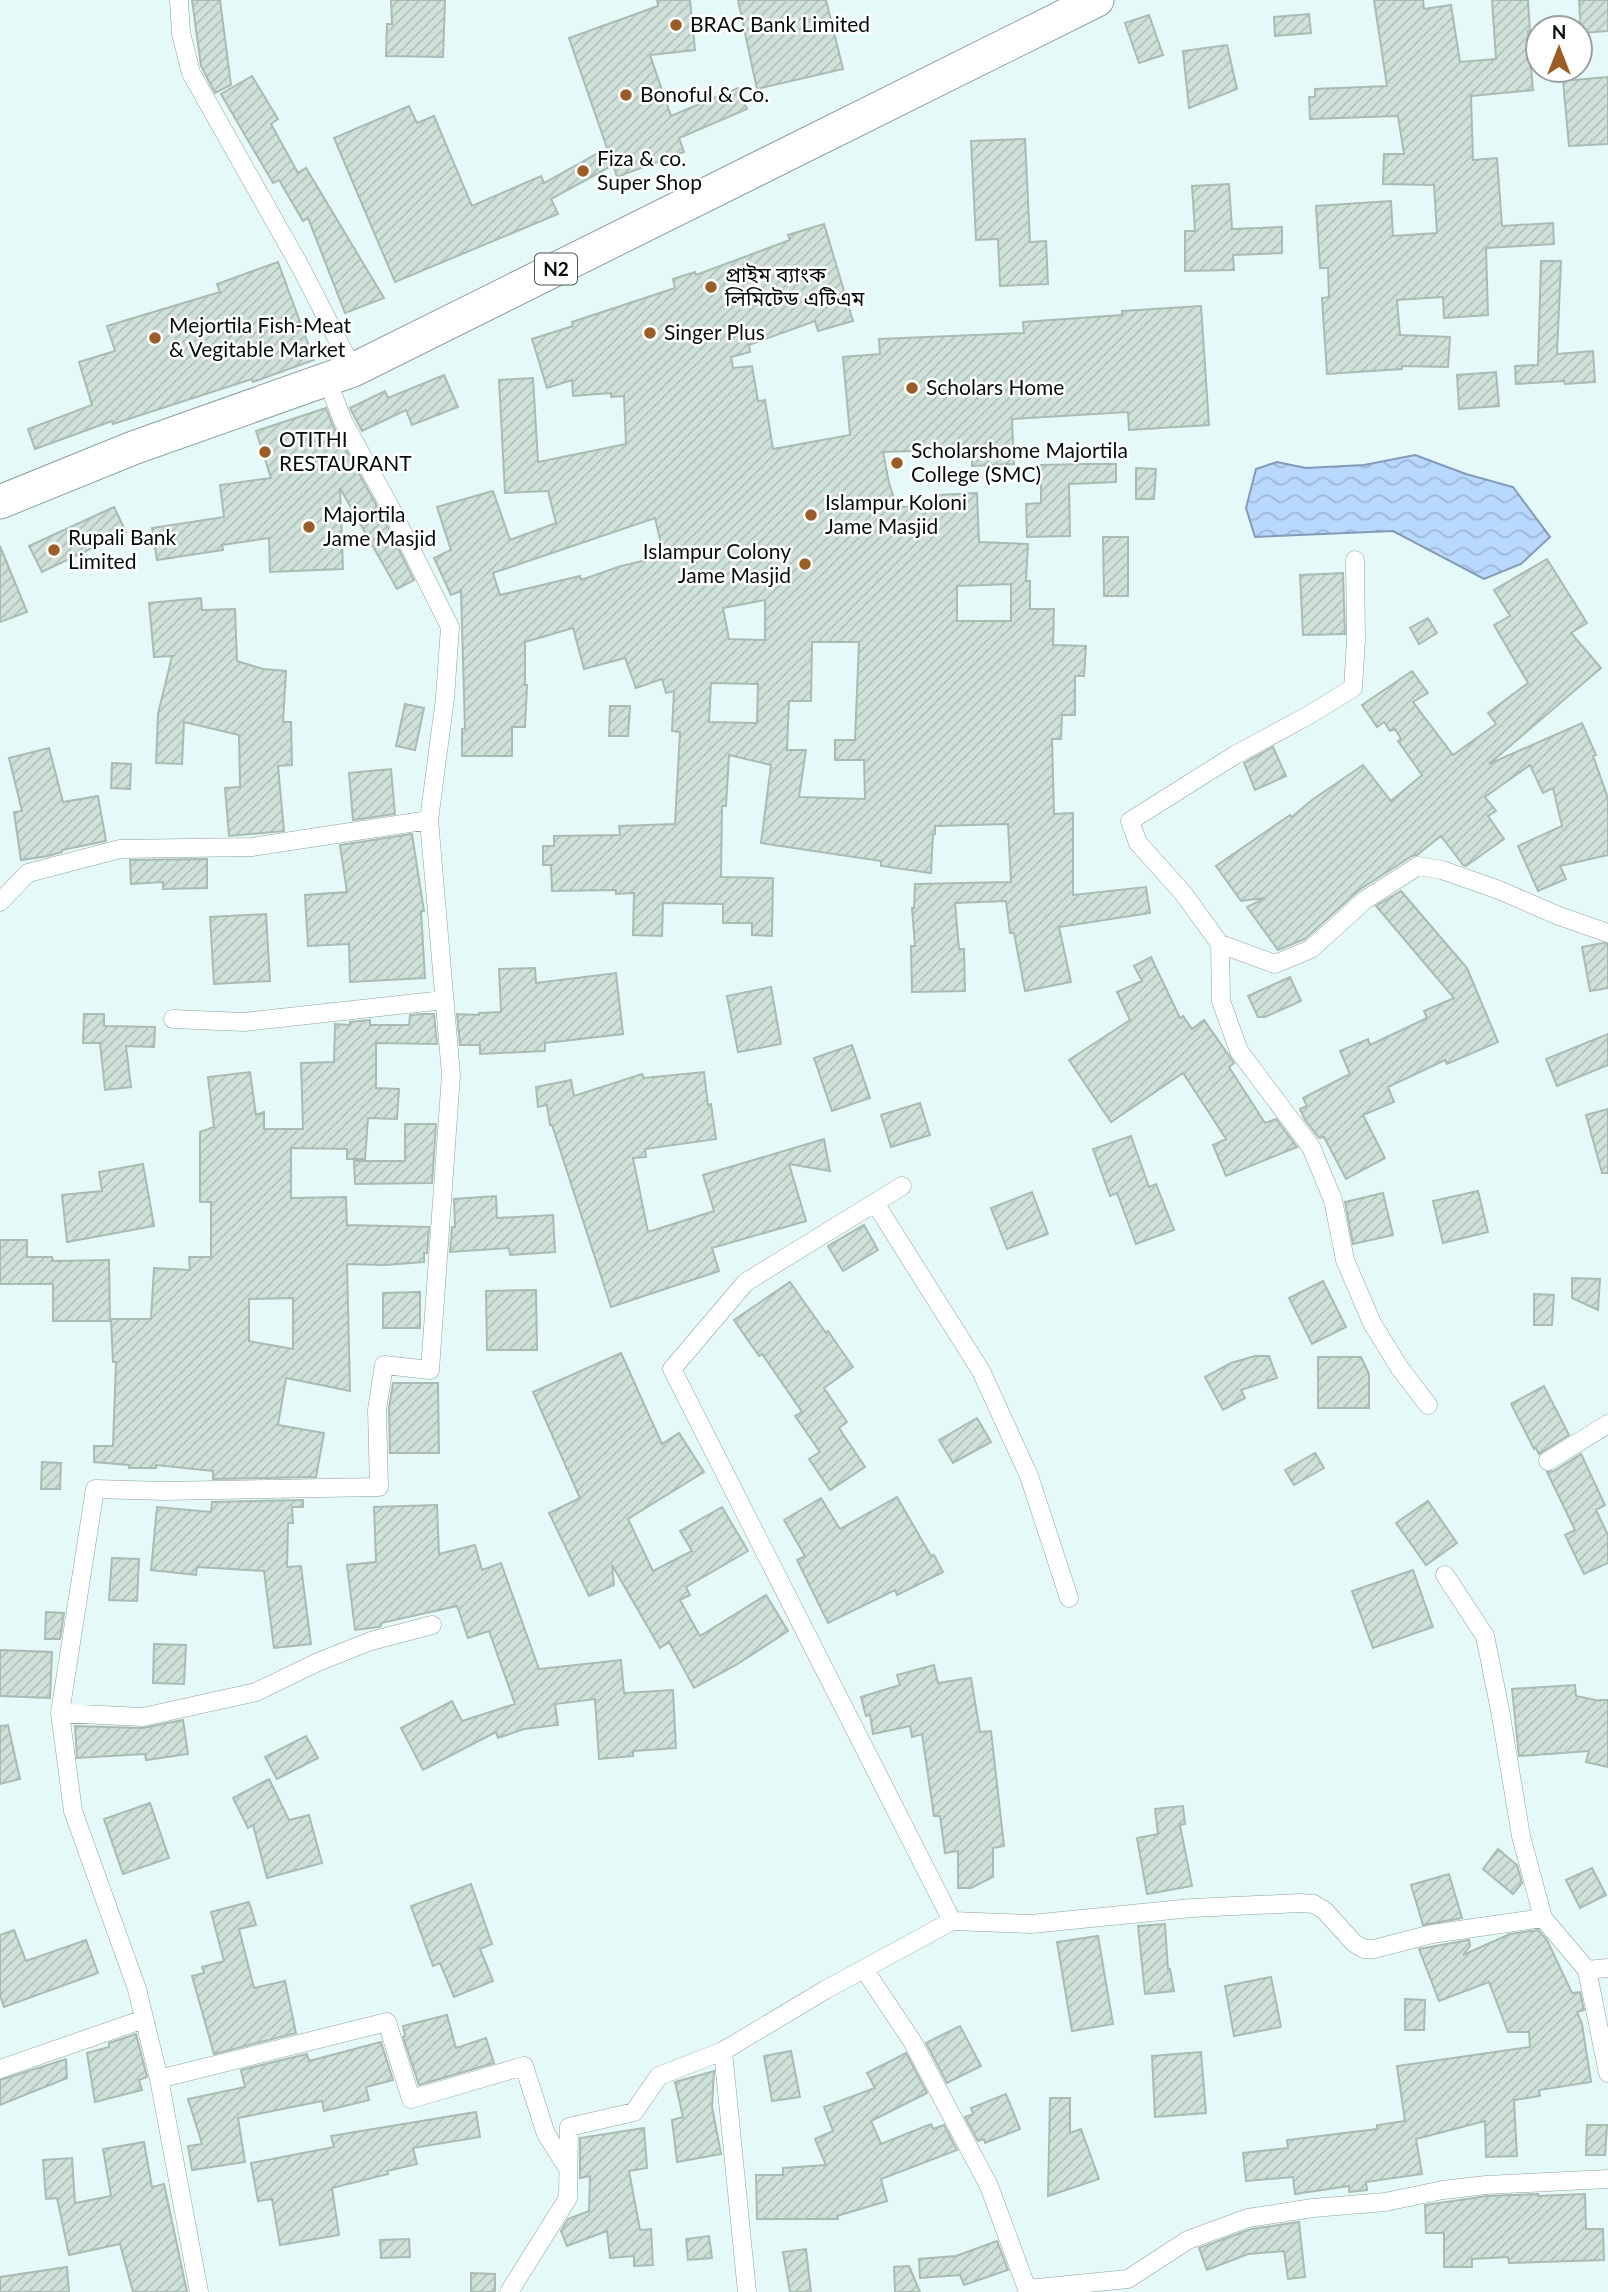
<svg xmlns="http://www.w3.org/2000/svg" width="1608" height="2292" viewBox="0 0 1608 2292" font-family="Lato,'Noto Sans Bengali',sans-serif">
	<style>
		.water { fill: url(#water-waves); stroke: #839bb6; stroke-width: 2 }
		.building { fill: url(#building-hatch); stroke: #aabbb4; stroke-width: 2; fill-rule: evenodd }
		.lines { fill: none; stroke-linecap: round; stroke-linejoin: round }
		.street-casing { stroke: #8ea1a1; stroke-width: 19 }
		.highway-casing { stroke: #8ea1a1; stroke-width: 35 }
		.street { stroke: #fff; stroke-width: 18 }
		.highway { stroke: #fff; stroke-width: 33 }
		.poi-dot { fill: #9c5c26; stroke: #fff; stroke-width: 2.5 }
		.labels { text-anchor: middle; stroke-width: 5; stroke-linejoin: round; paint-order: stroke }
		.shield { fill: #fff; stroke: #515656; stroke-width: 2 }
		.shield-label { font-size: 19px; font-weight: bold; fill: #070d0e }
		.poi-label { font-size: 21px; fill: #070d0e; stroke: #fff; text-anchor: start }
	</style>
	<defs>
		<pattern id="water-waves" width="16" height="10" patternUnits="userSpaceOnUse" patternTransform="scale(1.75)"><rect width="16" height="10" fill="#b8d8fe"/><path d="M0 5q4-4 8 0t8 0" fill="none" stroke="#9db8d8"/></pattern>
		<pattern id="building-hatch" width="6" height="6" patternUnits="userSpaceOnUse" patternTransform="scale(1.75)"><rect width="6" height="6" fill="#d0e1da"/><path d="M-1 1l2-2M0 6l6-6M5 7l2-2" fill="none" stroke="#b1c0ba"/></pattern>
	</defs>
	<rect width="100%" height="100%" fill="#e5f9f9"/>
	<path class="water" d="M1415,455L1466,474L1513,487L1550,537L1521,564L1484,579L1393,531L1255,537L1246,508L1256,469L1277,462L1306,468L1364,465Z"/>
	<path class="building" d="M192,0H220L231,85L215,93L201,66Z
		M391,0H445L443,57L386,56L387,24H392Z
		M657,0H690L695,50L650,55L671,116L738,88L747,109L679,138L684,152L617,177L613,165L551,199L558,214L395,282L334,138L409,106L417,123L434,116L472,206L541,176L544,183L607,148L569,38L658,6Z
		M738,0H826L843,69L757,89Z
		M1374,0H1423L1424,9L1451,5L1460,62L1496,59L1492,0H1528L1530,31H1528L1533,90L1471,96L1473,160L1497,158L1502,226L1553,223L1554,244L1486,248L1488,315L1444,318L1443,297L1397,300L1400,335L1450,337L1448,367L1402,366V369L1327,374L1322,298L1329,297L1328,268H1320L1316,206L1391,201L1393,236L1437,233L1434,185L1383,184L1384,154H1404L1398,116L1310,119L1309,97H1315V89L1387,86Z
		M1579,0H1608V31L1581,33Z
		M1309,14L1311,33L1275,36L1274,17Z
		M1149,15L1163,55L1139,63L1125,23Z
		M1227,45L1237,89L1189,108L1183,51Z
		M252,76L278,119L271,124L298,173L306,168L384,298L345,313L308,218L303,221L279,180L273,183L221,94Z
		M1608,77V144L1569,146L1563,81Z
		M1025,139L1030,242L1046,241L1048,284L1000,286L998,239L976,240L971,141Z
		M1229,184L1232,229L1282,227V253L1233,255L1234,270L1185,271V231H1195L1192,186Z
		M824,224L853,321L818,331L815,321L749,345L750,352L731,357L733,368L752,366L758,401L765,400L773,449L850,435L843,357L880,354L879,339L1024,333L1023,322L1122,315V311L1201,306L1209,425L1129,430L1128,412L1012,419L1014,464L972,466V449L883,452L889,483L897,507L938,506L937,495L977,493L979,542L1028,544L1026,581H1030V609H1054L1053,645L1086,646L1084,676H1075V715H1062L1061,739H1052L1054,814L1073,813V895L1146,887L1150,913L1059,927L1071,982L1025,991L1014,933H1010L1006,901L955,903L959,949H964L965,991L912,992L911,946H915L912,908H914L915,884L1011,882L1008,824L935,826V834H933L931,873L881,866V861L761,843L771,765L729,755L726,806H722L721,877L773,878L772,936L752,935V923H723V904L663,903L662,936L633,935L634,893L616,894V890L552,891L551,865H543V846H554V836L620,835L619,826L675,824L680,732L672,731L674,691L666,693L662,679L636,688L625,658L584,669L573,628L525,642V685H527L525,727H512V756H462V729H465L461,591L451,595L434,558L451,550L437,507L493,491L510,540L556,523L548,491L505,493L499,380L533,378L538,462L626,444L624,396L611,397V393L573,396L572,380L547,388L532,339L573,326L572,322L675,288L673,279L695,272L696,275L790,240L788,235ZM655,518L664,556L621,566L581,580L580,576L500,595L493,573ZM1011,584V621H957V586ZM765,600V640L729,639L723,608ZM812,642H859L855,740H835V760H864L865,799L799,797L806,750H787L789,701H811ZM711,683L758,684L757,723L709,722Z
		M1541,261H1561L1557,354L1593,351L1595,382L1565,384L1564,381L1516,384L1515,366L1538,365Z
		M278,262L314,360L253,382L252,379L113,424L112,421L35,449L28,429L92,405L79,362L115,351L107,326L220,292L217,284Z
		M1496,372L1499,406L1459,409L1457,375Z
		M444,375L458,407L412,425L406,410L362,431L350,408L385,391L388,398Z
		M326,408L333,426L379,510L414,580L397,589L340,488L343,569L270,572L269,538L222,545L223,550L157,560L152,528L224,517L220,485L271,478L256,431Z
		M1084,464H1116V482L1069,484L1070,536L1027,537L1026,504L1041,503V465Z
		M1136,468L1156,469L1154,499H1136Z
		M114,507L126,532L42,572L29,546Z
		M1103,537H1128V596H1104Z
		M0,546L27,612L0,622Z
		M1547,559L1587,623L1571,633L1601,668L1489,764L1582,723L1596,755L1593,756L1608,798V855L1560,866L1566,879L1538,891L1518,846L1562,826L1553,788L1543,793L1530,765L1485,797L1496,811L1488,816L1504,839L1466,866L1463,865L1441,836L1417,855L1412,856L1359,890L1305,939L1278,950L1247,907L1265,898L1241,901L1216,866L1290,815L1292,817L1312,800L1363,765L1391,801L1422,775L1398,741L1401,739L1395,729L1390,731L1384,722L1377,727L1362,705L1412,671L1428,693L1413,702L1453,755L1496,724L1488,713L1528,683L1494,625L1510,616L1494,590Z
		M1343,573L1345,634L1303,635L1300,575Z
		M201,598L202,610L235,609L237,661L263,669L286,671L283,722H291L292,765L278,766L284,831L229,836L225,788L240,787L239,735L184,722L182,764L156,763L158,714L172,656L154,657L149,603Z
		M1428,618L1437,633L1419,644L1410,628Z
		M405,704L424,708L415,750L396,746Z
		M610,706H630L628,736H609Z
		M1273,747L1286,776L1255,790L1244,763Z
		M49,748L63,802L98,796L106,841L62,850V852L48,856L21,860L14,812L22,811L9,758Z
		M112,763L131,764L130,789L111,788Z
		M391,769L395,814L353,820L349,773Z
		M412,834L424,911H421L425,978L350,982L349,944L308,946L305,895L347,892L340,845Z
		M207,859V888L163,889V882L131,884L130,860Z
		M1401,891L1467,968L1498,1042L1447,1064L1445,1060L1388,1087L1394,1102L1363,1115L1385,1158L1346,1179L1324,1137L1319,1138L1305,1120L1300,1109L1307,1106L1303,1098L1350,1074L1340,1051L1368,1039L1370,1045L1427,1018L1424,1011L1454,998L1376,906Z
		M266,914L270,981L214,984L210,917Z
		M1603,943L1608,944V988L1590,991L1582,947Z
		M1151,957L1180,1018L1183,1016L1192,1029L1204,1020L1234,1063L1229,1067L1265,1123L1276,1119L1297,1147L1226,1176L1213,1145L1226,1139L1183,1073L1111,1122L1069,1060L1130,1020L1117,992L1142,981L1134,966Z
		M535,968L536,983L616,973L623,1034L545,1043V1051L480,1054V1045H460L457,1014L479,1015V1013L501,1012L499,969Z
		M1290,977L1301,1001L1265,1017H1258L1248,996Z
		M771,987L781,1044L738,1052L727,996Z
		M84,1014H104V1026L155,1027L154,1047L126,1046L131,1087L105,1090L100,1043H83Z
		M423,1014H434L437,1044L376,1043V1088L399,1089L397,1119L368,1118L365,1159H347V1149L291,1148V1198L346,1197L347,1225L429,1227L427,1253H424V1262L385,1265L347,1264L350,1391L286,1378L278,1425L324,1433L316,1477L213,1479V1471L156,1465V1468H129V1465L94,1462V1446H113L116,1362H113L111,1319H151L154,1268L190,1270L189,1257H211V1202H200V1132L214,1127L208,1077L250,1072L256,1115L264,1112V1129H303L301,1063L334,1062L335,1024L350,1025V1022L370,1020V1025H409L410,1015ZM293,1298V1349L249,1341V1299Z
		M1608,1034V1065L1557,1086L1546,1059Z
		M852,1045L870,1098L832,1111L814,1058Z
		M704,1072L708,1105L711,1104L716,1139L645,1149L646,1157L633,1158L648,1232L714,1211L703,1175L824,1139L830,1171L789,1164L806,1221L712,1248L719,1271L611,1307L552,1125H550L547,1105L538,1107L536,1087L571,1080L574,1096L642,1074L644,1078Z
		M920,1103L930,1135L891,1147L881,1115Z
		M1608,1109V1173H1602L1586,1115Z
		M405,1124H436L432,1183L355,1184L354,1161H405Z
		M1131,1136L1149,1187L1156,1184L1174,1230L1136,1244L1117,1193L1110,1196L1093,1149Z
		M143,1164L154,1226L67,1242L62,1195L102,1191L99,1172Z
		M1478,1191L1488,1232L1443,1243L1433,1201Z
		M1032,1192L1048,1234L1007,1249L991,1208Z
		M1383,1193L1393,1235L1353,1244L1345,1202Z
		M496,1196L497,1218L553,1215L555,1252L510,1255L509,1248L450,1252L452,1227H455L454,1199Z
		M864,1225L878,1250L843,1271L828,1246Z
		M0,1240H27V1257H52L53,1261L109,1260L110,1321H53V1284H0Z
		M1572,1278L1600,1279L1598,1310L1572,1298Z
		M1323,1281L1346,1327L1312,1344L1289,1298Z
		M790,1282L826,1333L828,1331L853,1367L824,1388L847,1422L839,1428L865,1467L830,1490L809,1459L820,1452L795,1416L802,1412L762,1354L759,1356L734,1320Z
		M536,1290L537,1350H487L486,1291Z
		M420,1292V1328H383V1293Z
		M1534,1294L1554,1295L1552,1325H1534Z
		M621,1353L662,1444L679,1433L704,1472L628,1519L653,1571L692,1551L680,1531L722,1507L748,1551L686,1587L690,1595L680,1600L700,1636L766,1595L788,1631L736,1665L694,1688L669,1642L660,1648L612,1565L614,1585L589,1596L549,1513L580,1498L533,1392Z
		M1255,1356H1269L1277,1378L1241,1390L1245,1398L1223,1410L1205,1377L1231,1363Z
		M1318,1357H1361L1369,1374V1408H1318Z
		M393,1383H438L439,1453H390L389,1408Z
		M1544,1386L1569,1435L1539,1454L1536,1448L1534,1449L1511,1404Z
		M977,1418L991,1442L953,1463L939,1440Z
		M1315,1453L1324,1468L1294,1485L1285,1470Z
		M1581,1454L1605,1505L1596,1510L1608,1535V1563L1584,1574L1565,1535L1575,1530L1547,1472L1554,1471Z
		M42,1462L61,1463L60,1489H41Z
		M897,1497L931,1556L934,1555L943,1572L897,1595L895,1590L828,1623L797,1560L805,1556L784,1520L821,1498L840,1529Z
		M303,1500V1507H292L293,1523H288L287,1567L301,1566L311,1644L274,1648L264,1571L197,1567L196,1575L151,1570L157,1507L211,1512L212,1502Z
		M1428,1501L1457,1543L1426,1565L1396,1523Z
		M437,1505L439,1554L475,1545L482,1570L501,1563L539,1669L621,1660L624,1693L673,1690L676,1748L633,1751V1756L599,1759L595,1699L555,1704L558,1725L524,1729L498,1738L496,1732L423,1770L401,1728L452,1701L462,1721L515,1704L489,1631L468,1638L457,1606L381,1623V1626L379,1627L355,1630L347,1565L376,1562L374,1507Z
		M112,1558L139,1559L137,1601L109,1600Z
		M1413,1570L1433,1627L1373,1648L1352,1591Z
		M46,1612L64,1613L60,1639H45Z
		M154,1644L186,1645L184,1684L153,1683Z
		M0,1650L52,1652L50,1698L0,1696Z
		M934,1665L938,1683L971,1678L980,1732L991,1731L1004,1846L993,1848V1877L971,1888H958V1851L945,1853L940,1816H934L922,1734L912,1737L910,1726L873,1734L870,1715L866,1716L861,1697L900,1685L897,1675Z
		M1575,1685L1576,1696L1600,1701V1700H1608V1767L1586,1762L1589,1751L1519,1756L1512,1689Z
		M183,1720L188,1754L146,1760L145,1754L77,1758L75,1726L143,1728Z
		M8,1725L20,1779L0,1784V1726Z
		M306,1736L318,1758L277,1779L265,1757Z
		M269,1779L289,1820L309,1815L322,1863L267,1878L253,1825L248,1828L233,1798Z
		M150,1803L169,1858L123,1874L104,1819Z
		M1183,1806L1185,1824L1180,1825L1192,1886L1147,1894L1137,1838L1158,1834L1155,1809Z
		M1498,1849L1517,1865L1522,1883L1513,1894L1483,1869Z
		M1592,1868L1606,1895L1580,1908L1566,1880Z
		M1449,1874L1462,1918L1423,1925L1411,1885Z
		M471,1884L492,1944L480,1949L493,1981L454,1997L440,1963L433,1966L411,1906Z
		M249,1902L256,1925L239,1929L254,1988L285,1981L296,2033L214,2054L192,1976L204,1973L202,1967L224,1961L211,1912Z
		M1165,1924L1168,1969H1170L1174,1991L1145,1994L1138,1926Z
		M14,1930L26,1961L86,1940L98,1973L4,2007L0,1995V1935Z
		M1538,1930L1547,1940L1572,1993L1580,1992L1584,2010L1577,2012L1582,2024L1591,2082L1539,2090L1540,2096L1514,2100L1517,2156L1486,2157L1485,2121L1416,2139L1422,2174L1366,2182L1367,2190L1349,2192V2186L1295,2194L1293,2177L1246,2181L1243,2153L1288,2148L1287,2140L1377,2129V2125L1405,2121L1397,2066L1530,2047L1529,2032H1508L1489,1982L1439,2001L1419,1949L1469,1940L1470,1946L1463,1955L1510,1934Z
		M1098,1936L1113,2024L1072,2031L1057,1942Z
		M1271,1977L1281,2027L1234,2036L1225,1986Z
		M1405,1999L1425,2000L1424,2030H1405Z
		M447,2015L456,2048L486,2038L494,2063L419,2085L403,2037L405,2036L403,2026Z
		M960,2026L981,2066L947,2083L926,2043Z
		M136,2034L147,2077L139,2080L142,2090L95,2102L87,2053L109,2047V2043Z
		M381,2042L393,2080L366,2087L369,2100L324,2111L322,2101L238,2118L245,2162L192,2170L188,2146L202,2144L188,2099L245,2087L241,2070L307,2054L309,2061Z
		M791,2051L800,2097L772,2101L764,2056Z
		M1201,2052L1206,2113L1155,2117L1152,2056Z
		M906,2053L927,2093L871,2121L881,2144L931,2124L933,2129L944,2125L957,2150L881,2179L887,2201L837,2216L838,2219H757L756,2175H783V2168L826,2165L815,2139L833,2131L824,2107L875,2088L867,2073Z
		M66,2059L67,2078L0,2105V2080Z
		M714,2071L712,2107L721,2154L677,2162L672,2120L683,2117L675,2082Z
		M1006,2094L1020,2129L985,2143L984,2139L978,2141L965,2117L973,2114L971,2108Z
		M1050,2098H1070V2133L1081,2129L1099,2179L1048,2196Z
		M476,2112L480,2137L413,2148L417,2164L387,2171L388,2174L332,2188L339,2235L280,2245L272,2199L258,2201L251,2163L334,2147L331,2136Z
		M1587,2125H1607L1605,2155H1586Z
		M644,2128L647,2168L629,2171L640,2230L651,2229L653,2265L634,2266V2256L610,2258L607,2231L567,2246L561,2231L568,2219L589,2211L590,2176L580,2178V2138Z
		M144,2142L152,2187L164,2184L187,2292H133L120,2244L69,2255L57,2198L46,2199L43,2160L72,2158L75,2203L111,2196L103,2149Z
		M1538,2194V2196L1585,2194L1586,2229H1603L1604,2260L1509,2263L1508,2257L1472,2259V2267H1444V2233H1426L1425,2205L1487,2196Z
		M1299,2222L1305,2277L1288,2279L1284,2251L1248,2254L1207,2270L1199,2248L1251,2229Z
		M709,2236L712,2258L688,2260L686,2239Z
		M409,2239L410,2257L381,2258L380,2240Z
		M997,2241L1008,2270L964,2285L960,2275L920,2278L919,2259L956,2256Z
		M806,2249L811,2292H790L783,2252Z
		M909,2266L920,2292H895L894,2267Z
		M67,2267L69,2292H0V2277Z
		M471,2273L495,2274V2292H471Z"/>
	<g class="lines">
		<g class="street-casing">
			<path id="street" d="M179,0L181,33L191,73L301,268L353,370
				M1355,560L1356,640L1353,688L1309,715L1235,755L1130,821L1138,843L1183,893L1220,944L1275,964L1311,949L1365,900L1418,866L1442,870L1499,890L1559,916L1608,933
				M0,902L28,873L120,849L252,847L429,820
				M1220,944L1221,1001L1239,1051L1311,1147L1333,1200L1345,1260L1372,1323L1399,1367L1428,1405
				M173,1019L244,1022L444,1000
				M902,1186L746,1282L672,1369L952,1921
				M875,1203L981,1371L1029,1476L1069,1598
				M1548,1461L1608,1424
				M1445,1575L1485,1636L1500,1710L1521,1836L1543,1918
				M60,1713L143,1717L256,1692L318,1662L371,1641L432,1625
				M864,1969L912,2041L989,2186L1027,2289L1128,2279L1188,2240L1248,2218L1313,2208L1385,2202L1443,2190L1486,2185L1608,2179
				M1587,1970L1608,2073
				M723,2051L747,2292
				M0,2069L144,2019
				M159,2079L387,2022L411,2099L524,2066L546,2134L568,2169
				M199,2292L159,2079L137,1989L73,1811L60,1713L95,1489L164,1491L379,1487L377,1410L384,1365L430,1370L451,1075L429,820L445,698L450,627L389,505L343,421L327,380
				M509,2292L568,2198L569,2127L634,2112L659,2076L723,2051L825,1990L952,1921L1031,1924L1192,1908L1300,1903L1314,1904L1325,1911L1354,1943L1364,1949H1374L1432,1934L1543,1918L1587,1970L1608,1968"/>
		</g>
		<g class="highway-casing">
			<path id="highway" d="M0,502L133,448L353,370L1097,0"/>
		</g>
		<use href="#street" class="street"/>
		<use href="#highway" class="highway"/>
	</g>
	<g class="poi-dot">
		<circle cx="676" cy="25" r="7"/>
		<circle cx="626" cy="95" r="7"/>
		<circle cx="583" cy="171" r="7"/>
		<circle cx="711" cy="287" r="7"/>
		<circle cx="650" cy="333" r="7"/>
		<circle cx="155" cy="338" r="7"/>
		<circle cx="912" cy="388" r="7"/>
		<circle cx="265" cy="452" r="7"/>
		<circle cx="897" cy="463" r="7"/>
		<circle cx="811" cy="515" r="7"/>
		<circle cx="309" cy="527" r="7"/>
		<circle cx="54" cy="550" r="7"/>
		<circle cx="805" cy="564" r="7"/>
	</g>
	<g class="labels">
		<rect class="shield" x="535" y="253.5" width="42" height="31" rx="5"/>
		<g class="shield-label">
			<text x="556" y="276">N2</text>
		</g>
		<g class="poi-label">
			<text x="690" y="32">BRAC Bank Limited</text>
			<text x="640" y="102">Bonoful &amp; Co.</text>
			<text x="597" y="166">Fiza &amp; co.<tspan x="597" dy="24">Super Shop</tspan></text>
			<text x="725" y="282">প্রাইম ব্যাংক<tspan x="725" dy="24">লিমিটেড এটিএম</tspan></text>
			<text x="169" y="333">Mejortila Fish-Meat<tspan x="169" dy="24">&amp; Vegitable Market</tspan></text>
			<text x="664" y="340">Singer Plus</text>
			<text x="926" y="395">Scholars Home</text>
			<text x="279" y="447">OTITHI<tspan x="279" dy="24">RESTAURANT</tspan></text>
			<text x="911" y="458">Scholarshome Majortila<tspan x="911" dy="24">College (SMC)</tspan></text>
			<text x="825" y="510">Islampur Koloni<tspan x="825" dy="24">Jame Masjid</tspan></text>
			<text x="323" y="522">Majortila<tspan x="323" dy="24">Jame Masjid</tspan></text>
			<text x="68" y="545">Rupali Bank<tspan x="68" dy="24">Limited</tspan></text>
			<text x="791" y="559" text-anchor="end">Islampur Colony<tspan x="791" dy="24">Jame Masjid</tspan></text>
		</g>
	</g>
	<g transform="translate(1559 49)"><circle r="33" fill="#ffffff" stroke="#9c9e9f" stroke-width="2"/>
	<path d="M0-5L12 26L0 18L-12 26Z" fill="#9c5c26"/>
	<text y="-10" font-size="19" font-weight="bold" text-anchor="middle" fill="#070d0e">N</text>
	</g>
</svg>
